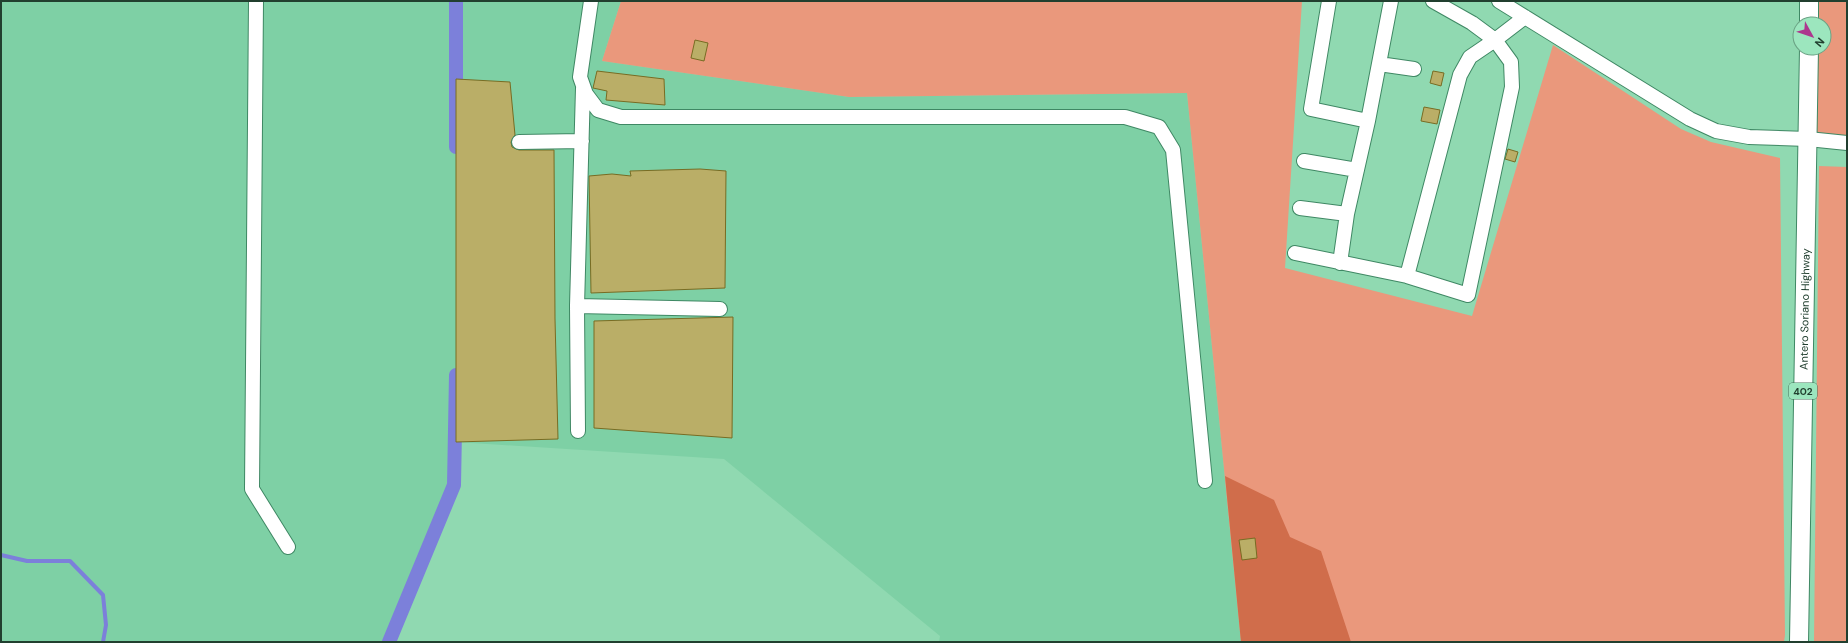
<svg xmlns="http://www.w3.org/2000/svg" width="1848" height="643" viewBox="0 0 1848 643" font-family="'DM Sans',sans-serif">
	<style>
		.built { fill: #7ed0a5 }
		.green { fill: #ea987c }
		.forest { fill: #d06d4b }
		.lines { fill: none; stroke-linecap: round; stroke-linejoin: round }
		.stream { stroke: #7c80da; stroke-width: 4 }
		.canal { stroke: #7c80da; stroke-width: 14 }
		.building { fill: #baae67; stroke: #786c23 }
		.minor-casing { stroke: #3f8864; stroke-width: 16 }
		.major-casing { stroke: #3f8864; stroke-width: 20 }
		.minor { stroke: #fff; stroke-width: 14 }
		.major { stroke: #fff; stroke-width: 18 }
		.labels { text-anchor: middle; stroke-width: 4; stroke-linejoin: round; paint-order: stroke }
		.shield { fill: #9ce6be; stroke: #46715a; stroke-width: 1 }
		.shield-label { font-size: 10px; font-weight: bold; fill: #213f2f }
		.street-label { font-size: 11px; fill: #213f2f; stroke: #9ce6be }
	</style>
	<rect width="100%" height="100%" fill="#90d9b1"/>
	<path class="built" d="M1,1H621L602,61L849,97L1187,93L1241,642H939L940,636L724,459L456,442L454,485L389,642H1Z"/>
	<path class="green" d="M621,1H1302L1285,268L1472,316L1553,45L1681,129L1711,142L1780,158L1785,635L1784,642H1241L1187,93L849,97L602,61Z
		M1818,1H1847V139L1813,136L1816,48H1824V24H1817Z
		M1819,166L1847,167V642H1814Z"/>
	<path class="forest" d="M1225,476L1274,500L1290,537L1321,551L1351,642H1241Z"/>
	<g class="lines">
		<path class="stream" d="M1,555L27,561H70L103,595L106,625L103,642"/>
		<path class="canal" d="M456,1V147
			M389,642L454,485L456,375"/>
	</g>
	<path class="building" d="M695,40L708,43L704,61L691,58Z
		M597,71L664,79L665,105L606,100L607,91L593,88Z
		M1433,71L1444,73L1441,86L1430,83Z
		M456,79L510,82L515,135L511,142L512,147L519,150H554L555,319L558,439L456,442Z
		M1424,107L1440,110L1437,124L1421,121Z
		M1508,149L1518,152L1515,162L1505,159Z
		M700,169L726,171L725,288L591,293L589,176L612,174L631,176L630,171Z
		M733,317L732,438L594,428V321Z
		M1255,538L1257,558L1242,560L1239,540Z"/>
	<g class="lines">
		<g class="minor-casing">
			<path id="minor" d="M256,1L252,489L288,547
				M591,1L580,77L586,94L598,110L621,117H1125L1159,127L1173,150L1205,481
				M1329,1L1311,109L1368,121
				M1499,1L1690,119L1716,131L1749,137L1808,139L1847,143
				M1379,64L1414,69
				M519,142L582,141
				M1304,161L1357,170
				M1300,208L1347,214
				M1295,253L1407,276L1468,295L1512,87L1511,62L1495,40L1472,23L1433,1
				M1340,263L1347,214L1368,121L1391,1
				M1407,276L1460,75L1470,57L1495,40L1525,17
				M577,306L720,309
				M578,431L577,306L583,88"/>
		</g>
		<g class="major-casing">
			<g id="major">
				<path d="M1809,24V1"/>
				<path id="s1" d="M1799,642L1809,48"/>
			</g>
		</g>
		<use href="#minor" class="minor"/>
		<use href="#major" class="major"/>
	</g>
	<g class="labels">
		<rect class="shield" x="1789" y="383" width="28" height="16" rx="3"/>
		<g class="shield-label">
			<text x="1803" y="395">402</text>
		</g>
		<g class="street-label">
			<text dy="4" stroke="none"><textPath href="#s1" startOffset="333">Antero Soriano Highway</textPath></text>
		</g>
	</g>
	<rect width="1848" height="643" fill="none" stroke="#213f2f" stroke-width="4"/>
	<g transform="translate(1812 36) rotate(130)"><circle r="19" fill="#9ce6be" stroke="#6ba385"/>
	<path d="M0-3L7 15L0 10L-7 15Z" fill="#ad378e"/>
	<text y="-6" font-size="11" font-weight="bold" text-anchor="middle" fill="#213f2f">N</text>
	</g>
</svg>
